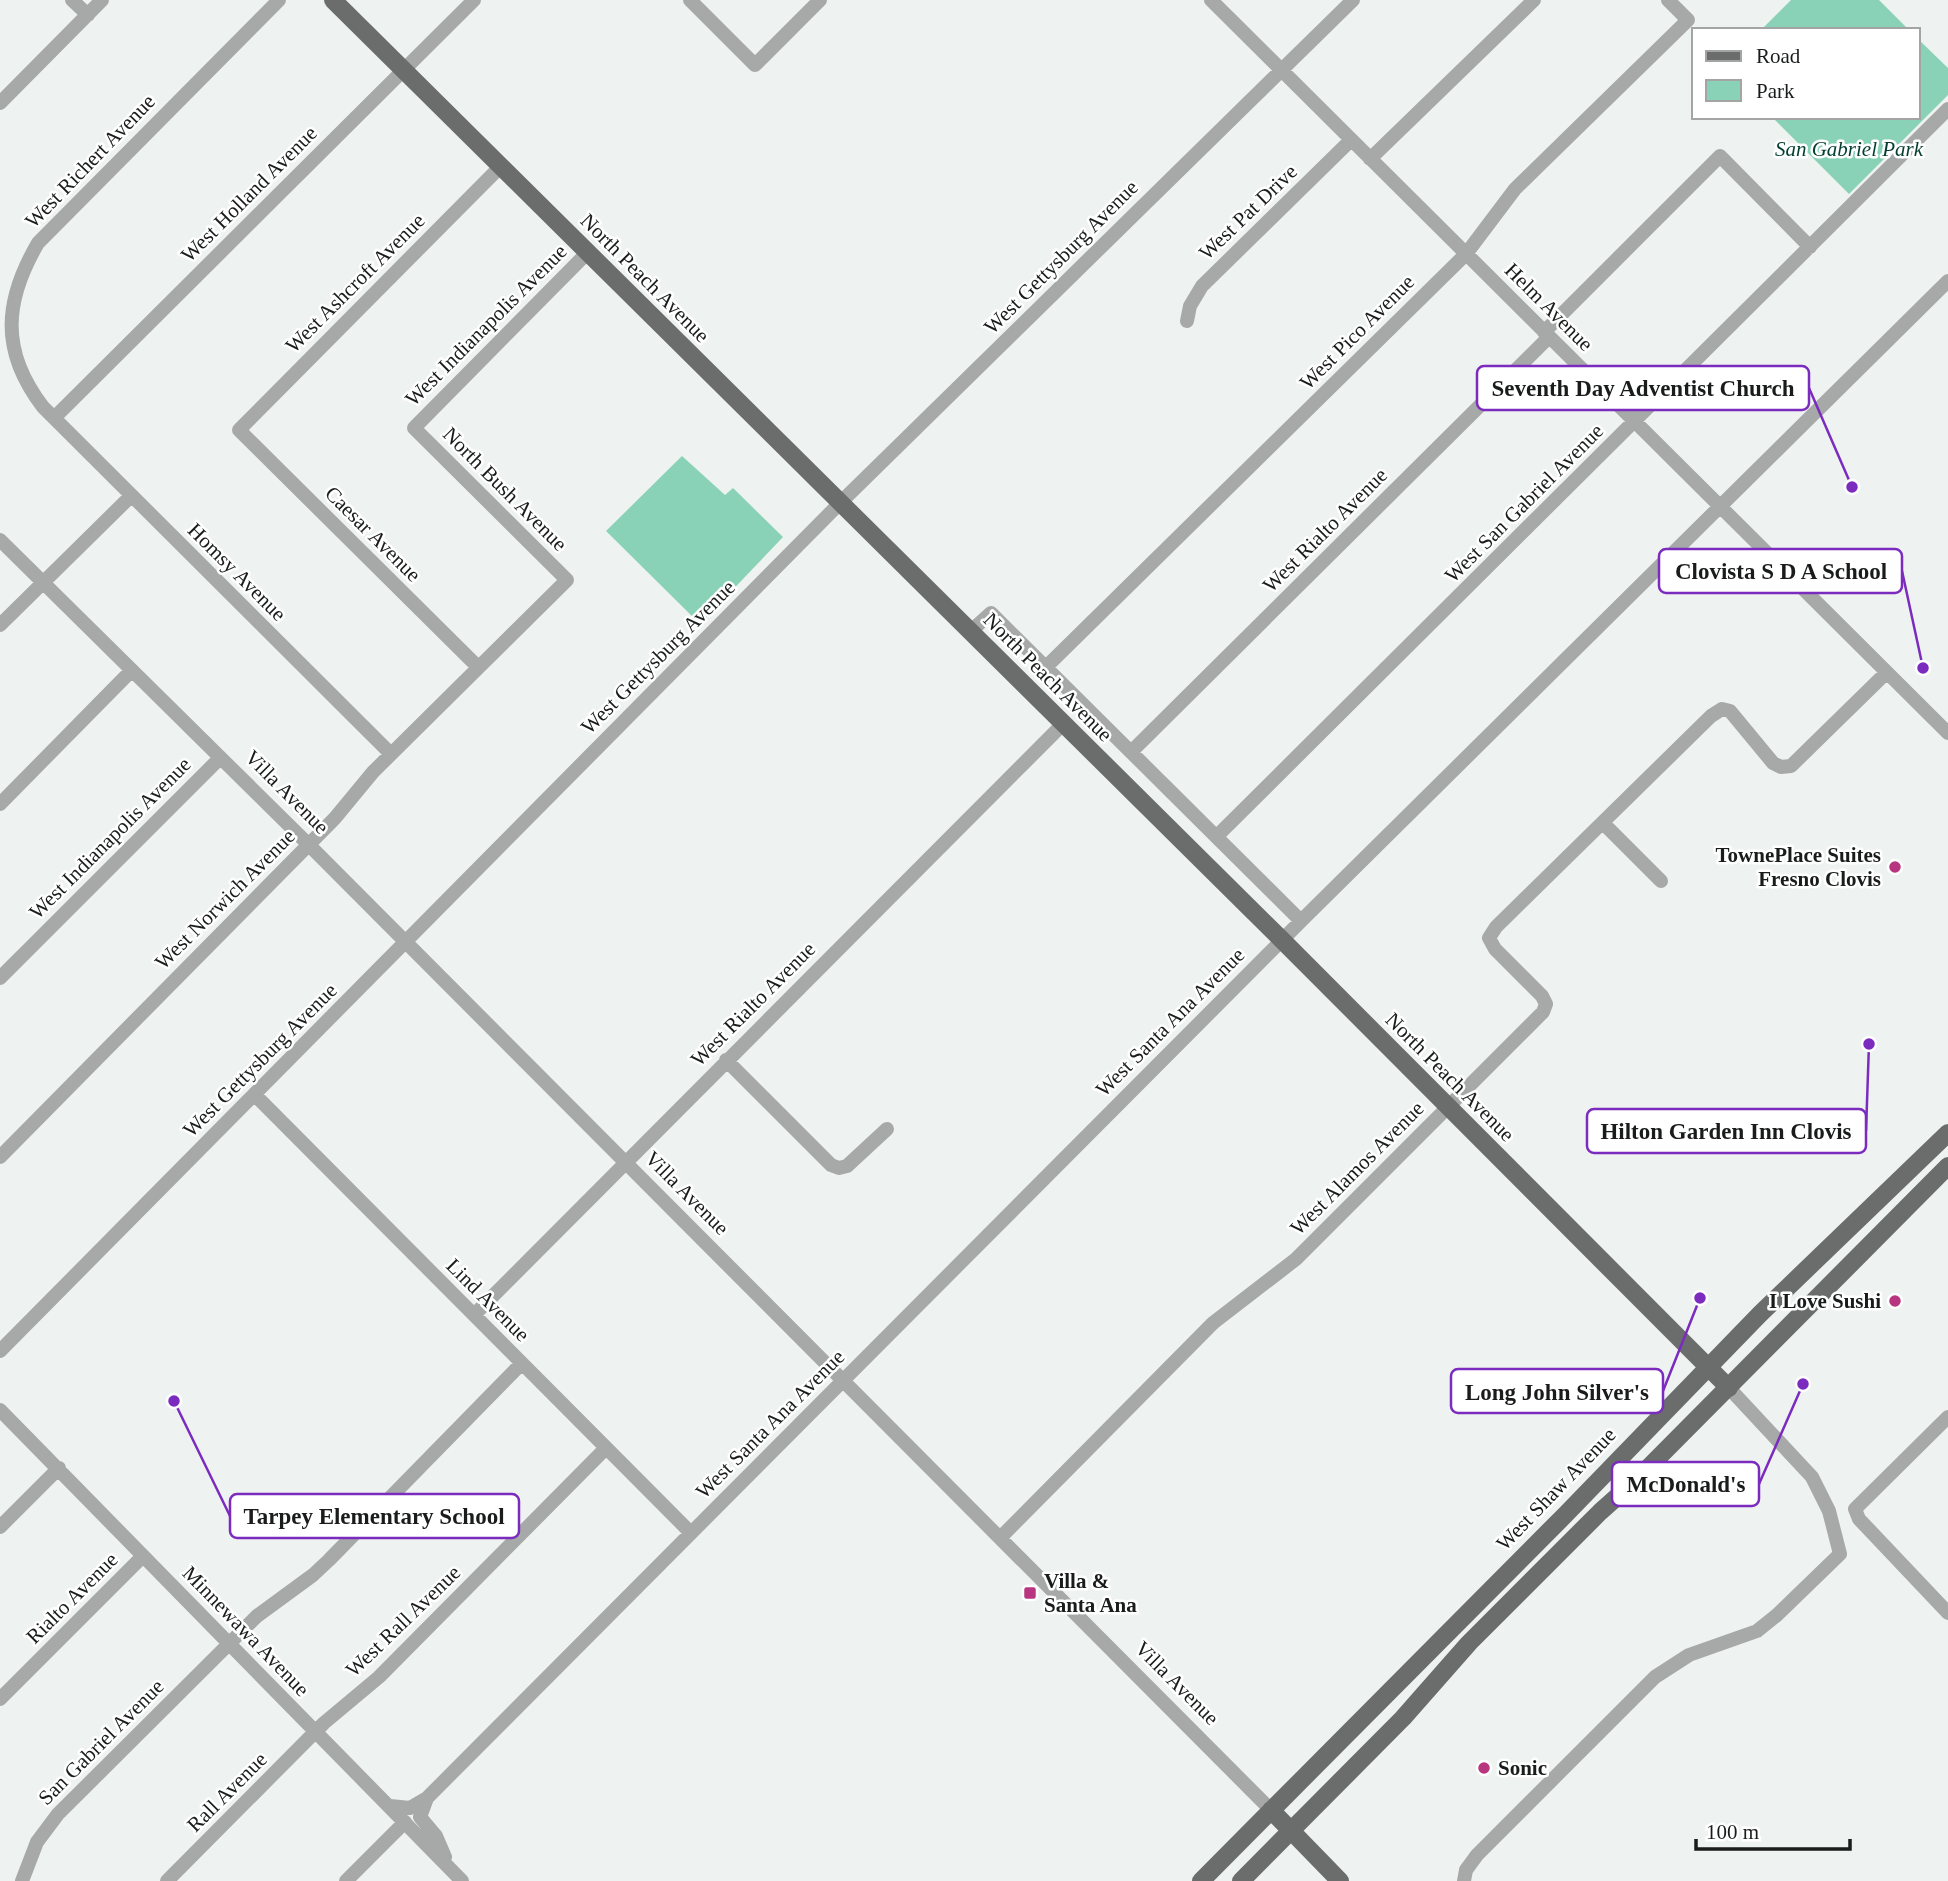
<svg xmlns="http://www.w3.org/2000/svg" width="1948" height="1881" viewBox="0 0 1948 1881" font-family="Georgia,serif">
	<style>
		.green { fill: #89d2b8 }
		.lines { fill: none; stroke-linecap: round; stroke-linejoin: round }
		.minor { stroke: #a7a9a8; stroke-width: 14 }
		.major { stroke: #6a6d6c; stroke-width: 18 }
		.poi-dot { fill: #b7367f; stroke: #fff; stroke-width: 2.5 }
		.labels { text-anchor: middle; stroke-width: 5; stroke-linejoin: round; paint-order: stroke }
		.park-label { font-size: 21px; font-style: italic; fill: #043e2f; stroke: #fff }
		.street-label { font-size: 21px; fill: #1a1b1b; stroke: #fff }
		.poi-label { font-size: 21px; font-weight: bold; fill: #1a1b1b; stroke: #fff; text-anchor: end }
		.leader { fill: none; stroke: #7b2cbf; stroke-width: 2.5 }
		.callout-dot { fill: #7b2cbf; stroke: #fff; stroke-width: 2.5 }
		.callout { fill: #fff; stroke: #7b2cbf; stroke-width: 2.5 }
		.callout-label { font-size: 23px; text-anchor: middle; font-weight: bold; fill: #1a1b1b }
	</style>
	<rect width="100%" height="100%" fill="#eef2f0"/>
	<path class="green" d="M1791,0H1879L1909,30H1761Z
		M1918,39L1948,68V95L1849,194L1772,117H1918Z
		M682,456L725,495L733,488L783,537L700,624L606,531Z"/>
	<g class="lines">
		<path class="minor" d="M72,0L88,15
			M279,0L38,243C4,301 0,351 43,407L391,754
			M690,0L755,65L820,0
			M1211,0L1948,733
			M0,103L102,0
			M1370,159L1534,0
			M1187,321L1190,306L1202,286L1351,140
			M1544,332L1720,156L1810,247
			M54,418L474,0
			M0,540L309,845L1271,1810
			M0,625L131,496
			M971,631L991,613L1301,921
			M478,667L239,430L501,166
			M1046,667L1466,254L1515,189L1688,20L1668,0
			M1131,752L1549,337
			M0,804L132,670
			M1603,823L1661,881
			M1217,836L1948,109
			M0,978L220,758
			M726,1060L831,1165L839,1168L847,1166L887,1129
			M255,1095L691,1533
			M0,1157L335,818L373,772L567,580L414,428L587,253
			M474,1315L1063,724
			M0,1351L840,503L1353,0
			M0,1410L462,1881
			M1948,1417L1855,1509L1859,1519L1948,1613
			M0,1527L59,1468
			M1000,1538L1213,1323L1296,1259L1543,1012L1546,1004L1542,996L1495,949L1489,938L1496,927L1711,716L1722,709L1730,711L1773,763L1781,767L1791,766L1886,673
			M0,1699L143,1556
			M427,1798L420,1817L436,1836L445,1857
			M390,1806L410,1808L427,1798L1307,915L1948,281
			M22,1881L37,1842L58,1814L257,1616L313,1575L329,1560L521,1364
			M167,1881L324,1723L379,1677L606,1448
			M346,1881L405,1822
			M1464,1881L1466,1870L1477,1855L1655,1677L1689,1655L1757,1631L1777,1615L1840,1554L1829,1511L1812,1477L1729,1388"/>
		<path class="major" d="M333,0L1282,940L1729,1388
			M1271,1810L1340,1881
			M1201,1881L1565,1515L1760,1314L1948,1133
			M1241,1881L1403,1718L1469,1643L1600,1512L1637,1479L1948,1166"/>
	</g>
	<g class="poi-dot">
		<circle cx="1895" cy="867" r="7"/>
		<circle cx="1895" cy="1301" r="7"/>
		<rect x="1023" y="1586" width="14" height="14" rx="3.5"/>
		<circle cx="1484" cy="1768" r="7"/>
	</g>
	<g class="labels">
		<g class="park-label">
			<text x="1849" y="156">San Gabriel Park</text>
		</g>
		<g class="street-label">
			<text transform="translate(90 161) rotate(-46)" y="7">West Richert Avenue</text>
			<text transform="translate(249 194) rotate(-45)" y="7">West Holland Avenue</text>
			<text transform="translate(1248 212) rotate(-44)" y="7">West Pat Drive</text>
			<text transform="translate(1061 257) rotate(-45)" y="7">West Gettysburg Avenue</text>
			<text transform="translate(645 278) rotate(45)" y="7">North Peach Avenue</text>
			<text transform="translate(355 283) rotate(-45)" y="7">West Ashcroft Avenue</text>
			<text transform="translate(1549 307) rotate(45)" y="7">Helm Avenue</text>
			<text transform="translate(486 325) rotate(-45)" y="7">West Indianapolis Avenue</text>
			<text transform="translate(1357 332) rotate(-45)" y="7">West Pico Avenue</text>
			<text transform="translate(505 489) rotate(45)" y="7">North Bush Avenue</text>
			<text transform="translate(1524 503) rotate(-45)" y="7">West San Gabriel Avenue</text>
			<text transform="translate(1325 530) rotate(-45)" y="7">West Rialto Avenue</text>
			<text transform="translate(373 534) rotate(45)" y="7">Caesar Avenue</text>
			<text transform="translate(237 572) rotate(45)" y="7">Homsy Avenue</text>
			<text transform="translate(658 657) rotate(-45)" y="7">West Gettysburg Avenue</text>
			<text transform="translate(1048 677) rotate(45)" y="7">North Peach Avenue</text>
			<text transform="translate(287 792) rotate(45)" y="7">Villa Avenue</text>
			<text transform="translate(110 838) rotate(-45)" y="7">West Indianapolis Avenue</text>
			<text transform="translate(225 899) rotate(-45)" y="7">West Norwich Avenue</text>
			<text transform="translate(753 1004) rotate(-45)" y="7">West Rialto Avenue</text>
			<text transform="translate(1170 1022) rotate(-45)" y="7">West Santa Ana Avenue</text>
			<text transform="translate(260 1060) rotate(-45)" y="7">West Gettysburg Avenue</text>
			<text transform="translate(1450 1077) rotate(45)" y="7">North Peach Avenue</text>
			<text transform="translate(1357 1168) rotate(-45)" y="7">West Alamos Avenue</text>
			<text transform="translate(687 1193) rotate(45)" y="7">Villa Avenue</text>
			<text transform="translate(488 1300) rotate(45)" y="7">Lind Avenue</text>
			<text transform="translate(770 1424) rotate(-45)" y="7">West Santa Ana Avenue</text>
			<text transform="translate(1556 1489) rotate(-46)" y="7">West Shaw Avenue</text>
			<text transform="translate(72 1598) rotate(-45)" y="7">Rialto Avenue</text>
			<text transform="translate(403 1621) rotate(-44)" y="7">West Rall Avenue</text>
			<text transform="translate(246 1631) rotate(46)" y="7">Minnewawa Avenue</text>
			<text transform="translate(1177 1683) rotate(45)" y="7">Villa Avenue</text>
			<text transform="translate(101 1742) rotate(-45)" y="7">San Gabriel Avenue</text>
			<text transform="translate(227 1792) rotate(-45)" y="7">Rall Avenue</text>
		</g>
		<g class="poi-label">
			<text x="1881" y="862">TownePlace Suites<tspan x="1881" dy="24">Fresno Clovis</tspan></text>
			<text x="1881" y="1308">I Love Sushi</text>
			<text x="1044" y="1588" text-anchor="start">Villa &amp;<tspan x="1044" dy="24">Santa Ana</tspan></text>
			<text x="1498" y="1775" text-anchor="start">Sonic</text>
		</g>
	</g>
	<path class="leader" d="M1852 487L1809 388M1923 668L1902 571M1869 1044L1866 1131M1700 1298L1663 1391M1803 1384L1759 1484M174 1401L230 1516"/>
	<g class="callout-dot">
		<circle cx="1852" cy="487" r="7"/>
		<circle cx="1923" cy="668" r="7"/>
		<circle cx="1869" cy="1044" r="7"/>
		<circle cx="1700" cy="1298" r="7"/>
		<circle cx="1803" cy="1384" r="7"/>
		<circle cx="174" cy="1401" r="7"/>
	</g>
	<g class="callout">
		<rect x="1477" y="366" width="332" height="44" rx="7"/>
		<rect x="1659" y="549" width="243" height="44" rx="7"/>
		<rect x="1587" y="1109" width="279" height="44" rx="7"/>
		<rect x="1451" y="1369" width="212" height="44" rx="7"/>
		<rect x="1612" y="1462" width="147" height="44" rx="7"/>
		<rect x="230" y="1494" width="289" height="44" rx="7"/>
	</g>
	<g class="callout-label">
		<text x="1643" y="396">Seventh Day Adventist Church</text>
		<text x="1781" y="579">Clovista S D A School</text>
		<text x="1726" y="1139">Hilton Garden Inn Clovis</text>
		<text x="1557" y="1400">Long John Silver's</text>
		<text x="1686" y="1492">McDonald's</text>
		<text x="374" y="1524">Tarpey Elementary School</text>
	</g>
	<rect x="1692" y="28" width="228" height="91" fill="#ffffff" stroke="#a3a4a4" stroke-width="2"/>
	<rect x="1706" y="51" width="35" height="10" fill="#6a6d6c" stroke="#a3a4a4" stroke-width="2"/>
	<text x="1756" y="63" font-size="21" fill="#1a1b1b">Road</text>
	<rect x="1706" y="80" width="35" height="21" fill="#89d2b8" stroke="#a3a4a4" stroke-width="2"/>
	<text x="1756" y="98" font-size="21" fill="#1a1b1b">Park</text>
	<path d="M1696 1839v10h154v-10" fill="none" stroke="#1a1b1b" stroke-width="3.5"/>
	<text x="1706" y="1839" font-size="21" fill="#1a1b1b" stroke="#ffffff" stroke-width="5" paint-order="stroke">100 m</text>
</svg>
